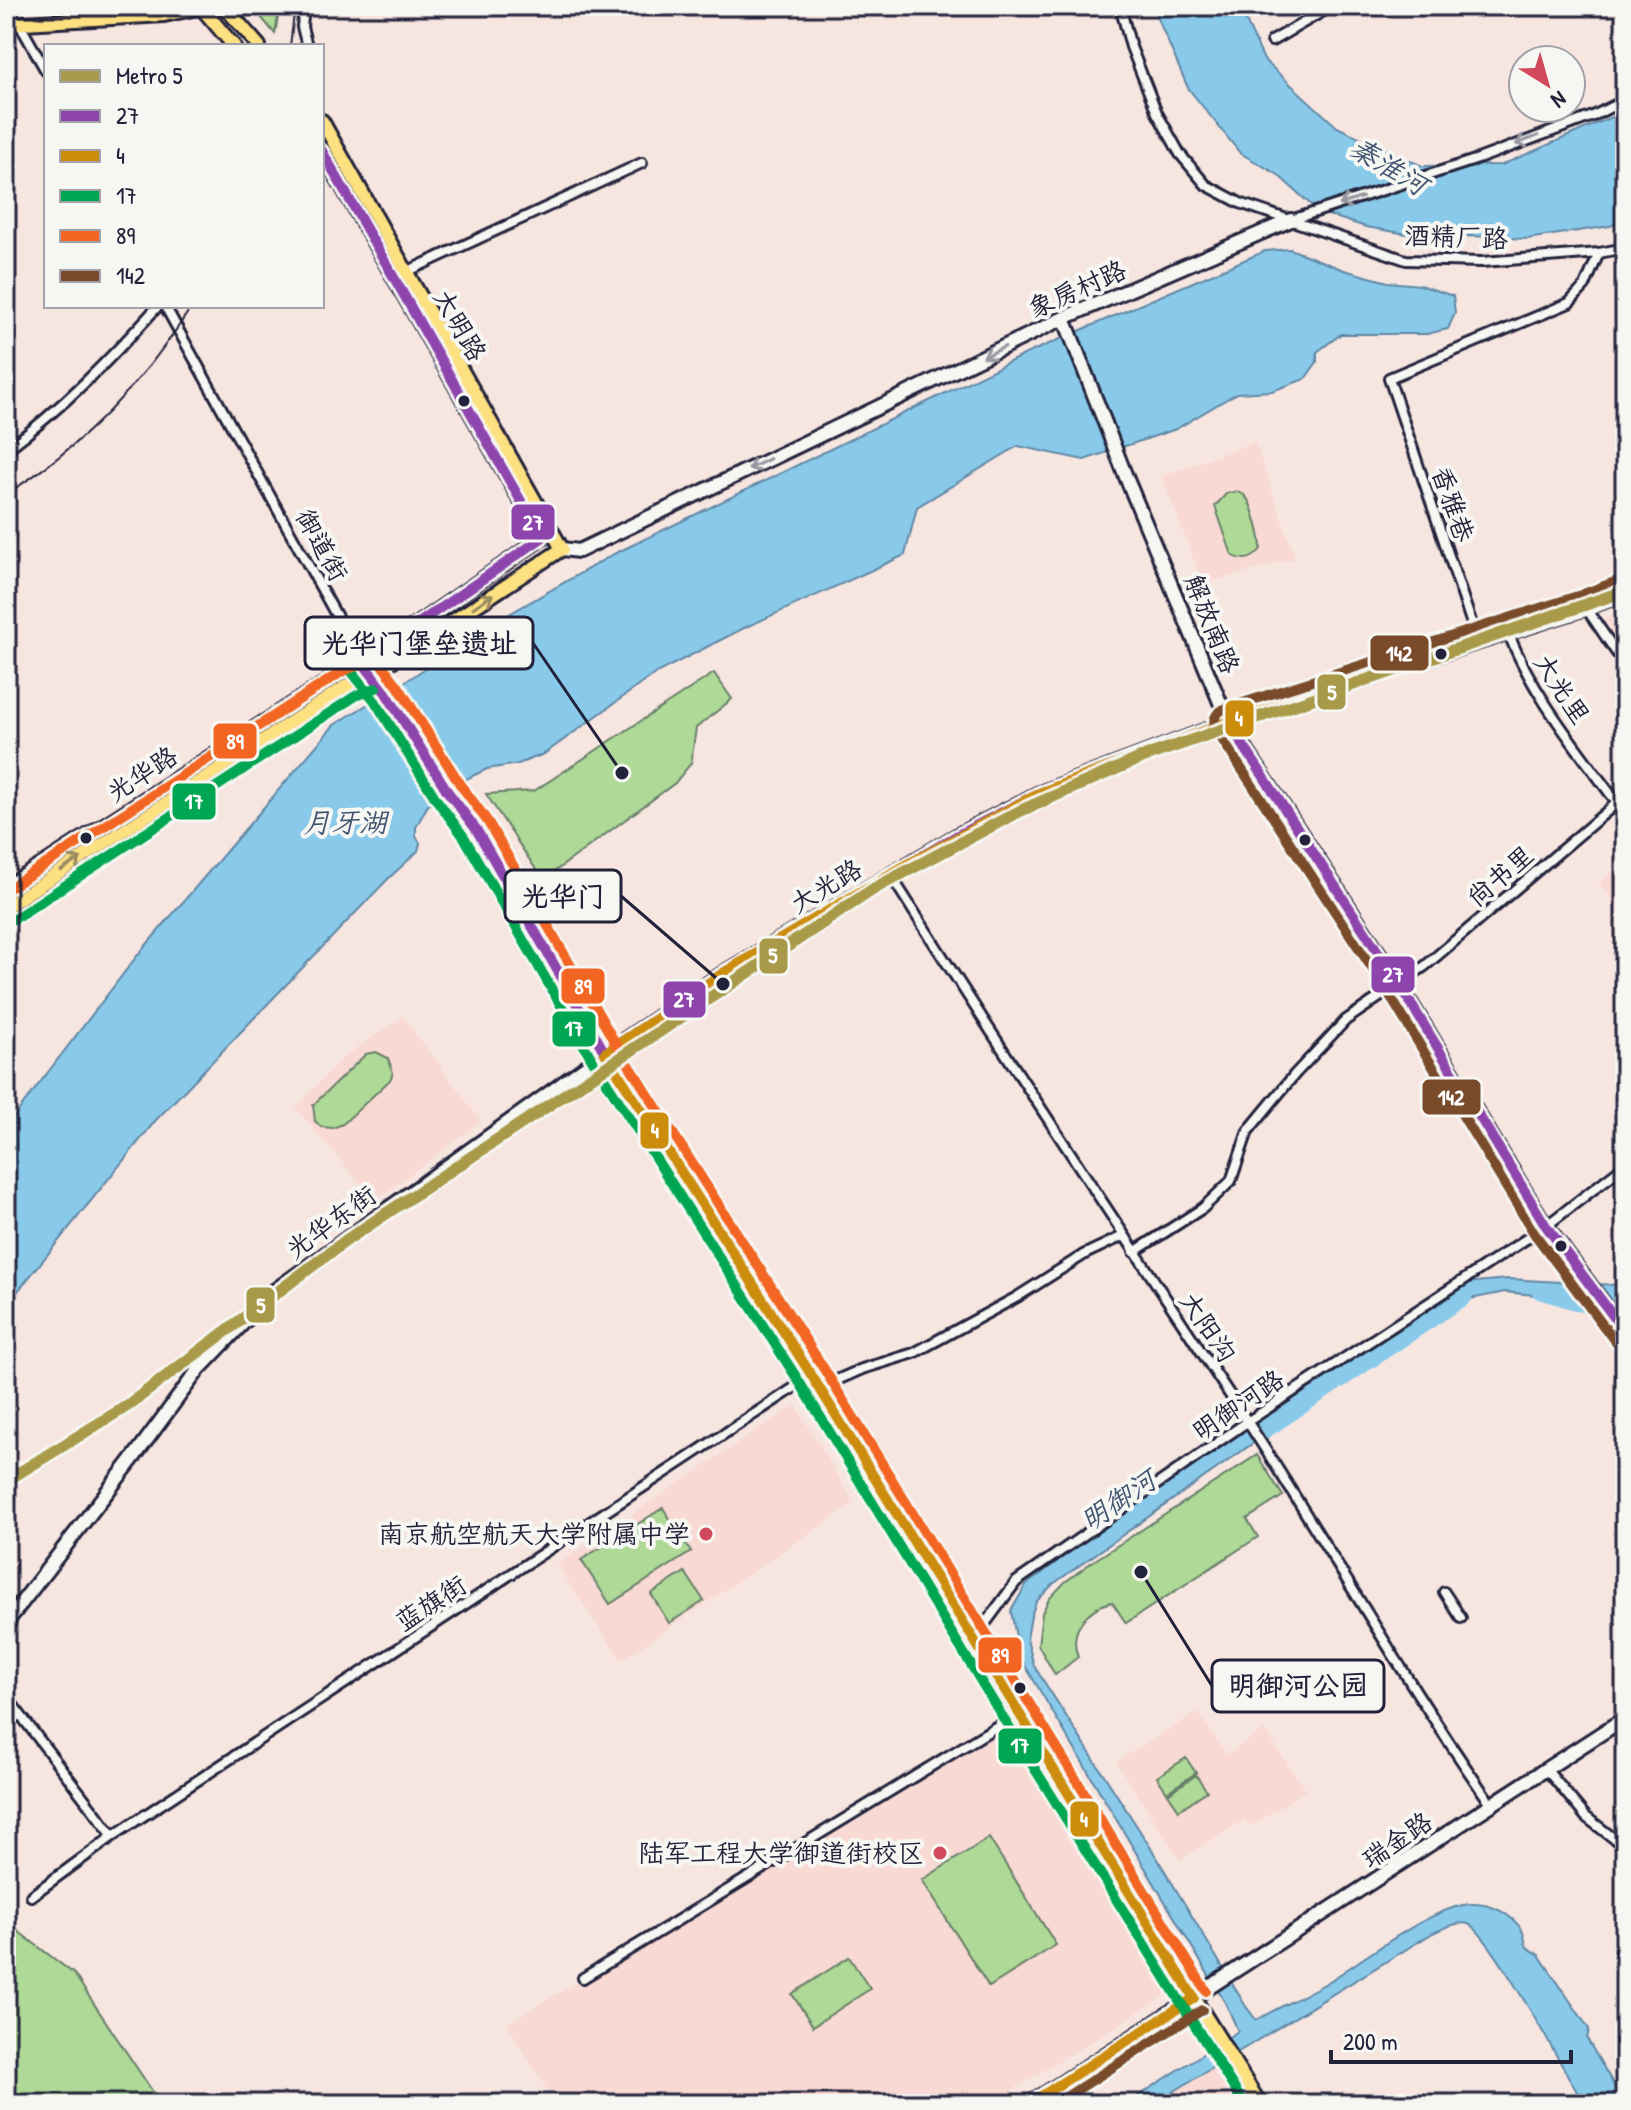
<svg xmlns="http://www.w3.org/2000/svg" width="1631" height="2110" viewBox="0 0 1631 2110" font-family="'Patrick Hand','LXGW WenKai TC',sans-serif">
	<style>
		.built { fill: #f8d9d3 }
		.green { fill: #aed997; stroke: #687e69; stroke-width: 2 }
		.water { fill: #89caea; stroke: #6087a4; stroke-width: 2 }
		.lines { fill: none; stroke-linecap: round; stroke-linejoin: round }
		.river { stroke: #89caea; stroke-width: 14 }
		.street-casing { stroke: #22223b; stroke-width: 14 }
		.secondary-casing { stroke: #22223b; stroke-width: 18 }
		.primary-casing { stroke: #22223b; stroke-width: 18 }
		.street { stroke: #f6f6f2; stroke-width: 8 }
		.secondary { stroke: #f6f6f2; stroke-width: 12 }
		.primary { stroke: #fde080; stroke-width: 12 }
		.rail { stroke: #22223b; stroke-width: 2 }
		.bus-1-casing { stroke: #f6f6f2; stroke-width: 16 }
		.bus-2-casing { stroke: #f6f6f2; stroke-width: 16 }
		.bus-3-casing { stroke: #f6f6f2; stroke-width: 16 }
		.bus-4-casing { stroke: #f6f6f2; stroke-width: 16 }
		.bus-5-casing { stroke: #f6f6f2; stroke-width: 16 }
		.bus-1 { stroke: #8e44ad; stroke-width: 10 }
		.bus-2 { stroke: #cc8c0c; stroke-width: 10 }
		.bus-3 { stroke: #00a651; stroke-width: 10 }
		.bus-4 { stroke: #f26522; stroke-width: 10 }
		.bus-5 { stroke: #7a4b2a; stroke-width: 10 }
		.metro-1-casing { stroke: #f6f6f2; stroke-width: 18 }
		.metro-1 { stroke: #a99a49; stroke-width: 12 }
		.oneway { stroke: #9797a0 }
		.oneway2 { stroke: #9a8a61 }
		.bus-dot { fill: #22223b; stroke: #f6f6f2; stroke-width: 3 }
		.poi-dot { fill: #d1495b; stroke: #f6f6f2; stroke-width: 3 }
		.labels { text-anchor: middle; stroke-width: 8; stroke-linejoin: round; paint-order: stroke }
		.street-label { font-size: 26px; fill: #22223b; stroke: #f6f6f2 }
		.poi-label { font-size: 26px; fill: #22223b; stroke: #f6f6f2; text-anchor: end }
		.water-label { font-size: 28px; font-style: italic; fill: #415470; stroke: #f6f6f2 }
		.leader { fill: none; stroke: #22223b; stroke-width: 3 }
		.callout-dot { fill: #22223b; stroke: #f6f6f2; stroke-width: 3 }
		.callout { fill: #f6f6f2; stroke: #22223b; stroke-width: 3 }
		.callout-label { font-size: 28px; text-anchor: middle; font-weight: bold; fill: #22223b }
		.line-badge { stroke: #f6f6f2; stroke-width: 3 }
		.badge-label { font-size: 22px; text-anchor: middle; font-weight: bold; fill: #fff }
	</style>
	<rect width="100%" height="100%" fill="#f7e5e0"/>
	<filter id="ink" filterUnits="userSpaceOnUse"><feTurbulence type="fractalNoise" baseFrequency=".0125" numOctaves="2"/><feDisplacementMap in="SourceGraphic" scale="16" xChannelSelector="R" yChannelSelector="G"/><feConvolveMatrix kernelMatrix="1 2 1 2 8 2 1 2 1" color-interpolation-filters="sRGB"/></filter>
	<g filter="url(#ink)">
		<path class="built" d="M1255,442L1295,558L1203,584L1162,476Z
			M1625,611V650L1604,619Z
			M1625,863V917L1599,882Z
			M403,1017L481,1121L375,1201L296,1108L342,1058Z
			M795,1405L854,1503L621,1660L557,1565Z
			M1198,1712L1227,1755L1264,1730L1306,1790L1251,1826L1245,1819L1180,1860L1116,1762Z
			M1008,1723L1167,1983L1163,1997L989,2104H556L507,2024Z
			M1212,2068L1235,2104H1152Z"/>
		<path class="green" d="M252,6H280L275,34Z
			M1227,493C1234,492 1241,491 1246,497C1253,505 1261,538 1261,549C1253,560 1244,562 1232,555L1215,506Z
			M714,673L732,699L696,728L691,763L675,783L543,880L486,794L534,791Z
			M376,1052L388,1058L393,1073L390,1080L343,1124L333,1128L321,1127L315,1121L313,1105L366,1054Z
			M1257,1455L1283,1496L1247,1519L1258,1537L1126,1623L1112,1602C1086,1608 1068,1631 1078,1657L1055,1675L1038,1645L1042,1613L1049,1599L1065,1582L1092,1562Z
			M663,1508L691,1552L610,1604L581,1560Z
			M685,1572L704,1601L669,1623L651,1594Z
			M1186,1758L1196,1773L1167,1792L1157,1777Z
			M1196,1775L1207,1791L1179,1810L1168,1794Z
			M989,1838L1056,1945L989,1987L922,1880Z
			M6,1922L74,1974L161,2104H6Z
			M849,1957L870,1989L813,2026L792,1994Z"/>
		<path class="water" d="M1156,6H1239L1264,60L1337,127L1422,166L1502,165L1625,111V220L1610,226L1527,239L1472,236L1425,237L1366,227L1319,212L1277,174L1240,153L1188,88L1158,19Z
			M1290,249L1344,270L1388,282L1420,285L1453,296L1455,313L1448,329L1427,334H1341L1317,352V362L1305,379L1272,391L1237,393L1176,429L1084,460L1018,446L917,507L905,555L742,629L656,673L544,754L518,764L487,769L462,781L428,805L416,827V836L420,843L418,851L387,880L156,1120L6,1306V1127L137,956L334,725L414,676L471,636L614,554L1028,353L1265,251Z
			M1508,1279L1616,1285L1625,1282V1302L1588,1305L1553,1297L1505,1292L1460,1301L1441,1311L1053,1584L1036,1602L1031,1616L1027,1639L1034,1666L1156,1856L1245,2005L1256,2020C1280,2007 1305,1995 1328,1982C1362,1961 1437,1902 1475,1904C1493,1904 1512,1915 1522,1930C1525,1936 1524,1941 1527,1947L1539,1955L1589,2029L1587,2039L1625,2104H1584C1568,2077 1488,1929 1468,1924C1457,1921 1443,1929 1433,1933L1153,2104H1126L1238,2031L1227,2006L1020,1657L1011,1611L1026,1585L1063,1557L1343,1361L1464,1283Z"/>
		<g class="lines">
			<path class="river" d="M1539,1292L1600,1310
				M1617,1310L1625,1309
				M1260,1435L1465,1298"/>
			<g class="street-casing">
				<path id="street" d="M304,6L302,27L307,46
					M1120,6L1131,47L1157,113L1180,154L1206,185L1240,203L1406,260L1482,262L1599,253L1625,248
					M19,23L46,71
					M1272,41L1332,6
					M1291,220L1478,159L1593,116L1625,100
					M393,278L642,163
					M165,306L362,662
					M6,450C63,408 111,358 158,306
					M1586,608L1625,665
					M1508,632C1533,696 1577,748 1617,803
					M1478,642L1389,378L1569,303L1585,286L1599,253
					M890,874C1006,1058 1127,1239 1247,1421C1330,1548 1404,1680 1491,1804
					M1134,1252L1203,1208L1231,1181L1248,1131L1295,1074L1346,1020L1425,966L1625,796
					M819,1388L862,1369L914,1353L1017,1297L1085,1254L1123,1236
					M1444,1592L1461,1618
					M973,1640L1016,1582L1247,1422L1546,1226L1625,1165
					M6,1696L113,1836
					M1546,1769L1586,1817L1625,1847
					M31,1896L113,1836L812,1376
					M583,1978L1017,1714"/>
			</g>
			<g class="secondary-casing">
				<path id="secondary" d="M1064,318L1126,477L1230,726
					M562,549L579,551L1064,318L1291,220
					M1220,725L1586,608L1625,593
					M6,1623L134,1457L199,1369L274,1291L613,1047
					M1029,2104L1625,1718"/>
			</g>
			<g class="primary-casing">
				<path id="primary" d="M200,6L234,46
					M224,6L259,46
					M6,24L164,15L207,6
					M322,151L542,538L362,662L386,693L448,792L476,829L605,1053L725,972L956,836L1037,794L1228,722L1399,984L1546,1226L1625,1332
					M6,888L344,671L367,658
					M6,907L351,683L371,675L562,549L322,121
					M602,1047L812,1376L1017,1714L1260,2104"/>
			</g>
			<use href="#street" class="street"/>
			<use href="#secondary" class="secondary"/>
			<use href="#primary" class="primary"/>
			<path class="rail" d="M290,46L295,6
				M6,494C80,449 146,379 192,306"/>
			<g class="bus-1-casing">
				<path id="bus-1" d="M322,151L542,538L362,662L386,693L448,792L476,829L605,1053L725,972L956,836L1037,794L1228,722L1399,984L1546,1226L1625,1332"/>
			</g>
			<g class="bus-2-casing">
				<path id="bus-2" d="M1029,2104L1194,1998L812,1376L605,1053L725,972L890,874L1037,794L1228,722L1586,608L1625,593"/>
			</g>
			<g class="bus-3-casing">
				<path id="bus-3" d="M351,671L375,701L436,799L464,837L593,1061L800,1383L1005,1721L1244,2104
					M14,919L357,695L376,688"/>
			</g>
			<g class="bus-4-casing">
				<path id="bus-4" d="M373,653L398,686L460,784L488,822L617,1046L824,1369L1206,1991
					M6,890L343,671L366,662"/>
			</g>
			<g class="bus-5-casing">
				<path id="bus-5" d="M1614,1340L1534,1233L1387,991L1216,730C1212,721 1215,713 1224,709L1581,595L1620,580
					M1055,2104L1202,2010"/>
			</g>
			<use href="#bus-1" class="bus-1"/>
			<use href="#bus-2" class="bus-2"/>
			<use href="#bus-3" class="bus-3"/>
			<use href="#bus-4" class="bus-4"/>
			<use href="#bus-5" class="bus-5"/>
			<g class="metro-1-casing">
				<path id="metro-1" d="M6,1481L127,1406L348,1239L875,888L1020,811L1143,757L1625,591"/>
			</g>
			<use href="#metro-1" class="metro-1"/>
		</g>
		<defs><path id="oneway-shaft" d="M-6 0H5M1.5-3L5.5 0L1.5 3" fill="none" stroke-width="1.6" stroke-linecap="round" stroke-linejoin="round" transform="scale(2)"/></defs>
		<g class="oneway">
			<use href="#oneway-shaft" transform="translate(1527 140) rotate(159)"/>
			<use href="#oneway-shaft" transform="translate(1351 201) rotate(162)"/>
			<use href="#oneway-shaft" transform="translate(994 352) rotate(154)"/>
			<use href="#oneway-shaft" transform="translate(759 464) rotate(154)"/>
		</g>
		<g class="oneway2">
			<use href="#oneway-shaft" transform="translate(483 601) rotate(-34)"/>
			<use href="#oneway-shaft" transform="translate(71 864) rotate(-33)"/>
		</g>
	</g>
	<g class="bus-dot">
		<circle cx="464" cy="401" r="7"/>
		<circle cx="1441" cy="654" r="7"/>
		<circle cx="86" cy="838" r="7"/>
		<circle cx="1305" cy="840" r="7"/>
		<circle cx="1561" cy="1246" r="7"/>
		<circle cx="1020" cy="1688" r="7"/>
	</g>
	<g class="poi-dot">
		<circle cx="706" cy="1534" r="8"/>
		<circle cx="940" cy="1853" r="8"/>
	</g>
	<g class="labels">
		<g class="street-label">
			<text transform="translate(1456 237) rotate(2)" y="9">酒精厂路</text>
			<text transform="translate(1077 289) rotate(-24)" y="9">象房村路</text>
			<text transform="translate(460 325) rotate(60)" y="9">大明路</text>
			<text transform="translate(1453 504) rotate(71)" y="9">香雅巷</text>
			<text transform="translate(322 545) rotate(61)" y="9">御道街</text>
			<text transform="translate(1212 624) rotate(68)" y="9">解放南路</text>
			<text transform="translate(1562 689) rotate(57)" y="9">大光里</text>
			<text transform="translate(142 774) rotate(-33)" y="9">光华路</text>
			<text transform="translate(1500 876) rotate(-40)" y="9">尚书里</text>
			<text transform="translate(826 886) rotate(-31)" y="9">大光路</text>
			<text transform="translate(331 1222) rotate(-36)" y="9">光华东街</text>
			<text transform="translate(1208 1327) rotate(56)" y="9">大阳沟</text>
			<text transform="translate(1238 1405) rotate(-34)" y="9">明御河路</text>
			<text transform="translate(431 1603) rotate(-33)" y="9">蓝旗街</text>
			<text transform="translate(1397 1840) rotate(-34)" y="9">瑞金路</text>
		</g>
		<g class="poi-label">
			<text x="690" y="1543">南京航空航天大学附属中学</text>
			<text x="924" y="1862">陆军工程大学御道街校区</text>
		</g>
		<g class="water-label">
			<text transform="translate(1389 166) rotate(31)" y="10">秦淮河</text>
			<text x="345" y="832">月牙湖</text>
			<text transform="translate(1118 1500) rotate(-34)" y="10">明御河</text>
		</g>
	</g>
	<path class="leader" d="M622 773L533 643M723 984L621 896M1141 1572L1212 1686"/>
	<g class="callout-dot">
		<circle cx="622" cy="773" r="8"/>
		<circle cx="723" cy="984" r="8"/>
		<circle cx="1141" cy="1572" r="8"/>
	</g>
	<g class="callout">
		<rect x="305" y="617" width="228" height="52" rx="8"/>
		<rect x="505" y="870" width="116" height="52" rx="8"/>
		<rect x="1212" y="1660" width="172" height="52" rx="8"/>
	</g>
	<g class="callout-label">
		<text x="419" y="653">光华门堡垒遗址</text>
		<text x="563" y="906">光华门</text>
		<text x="1298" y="1695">明御河公园</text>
	</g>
	<g class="line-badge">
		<rect x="510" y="503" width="46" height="38" rx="8" fill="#8e44ad"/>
		<rect x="1369" y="634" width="61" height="38" rx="8" fill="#7a4b2a"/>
		<rect x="1316" y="673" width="31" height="38" rx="8" fill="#a99a49"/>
		<rect x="1224" y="699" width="31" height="39" rx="8" fill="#cc8c0c"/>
		<rect x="212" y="722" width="46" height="38" rx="8" fill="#f26522"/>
		<rect x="171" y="782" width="46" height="39" rx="8" fill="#00a651"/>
		<rect x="758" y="937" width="31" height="38" rx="8" fill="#a99a49"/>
		<rect x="1370" y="955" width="46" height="39" rx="8" fill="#8e44ad"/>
		<rect x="560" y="967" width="46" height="38" rx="8" fill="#f26522"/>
		<rect x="662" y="980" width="45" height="39" rx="8" fill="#8e44ad"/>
		<rect x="551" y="1010" width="46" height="38" rx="8" fill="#00a651"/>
		<rect x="1421" y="1078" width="61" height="38" rx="8" fill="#7a4b2a"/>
		<rect x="639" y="1111" width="31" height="39" rx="8" fill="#cc8c0c"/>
		<rect x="245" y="1286" width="31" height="38" rx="8" fill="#a99a49"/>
		<rect x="977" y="1636" width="46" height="38" rx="8" fill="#f26522"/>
		<rect x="997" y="1727" width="46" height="38" rx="8" fill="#00a651"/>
		<rect x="1069" y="1800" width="31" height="38" rx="8" fill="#cc8c0c"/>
	</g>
	<g class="badge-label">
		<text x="533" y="530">27</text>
		<text x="1399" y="661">142</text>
		<text x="1332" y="700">5</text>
		<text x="1239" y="726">4</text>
		<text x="235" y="749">89</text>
		<text x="194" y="809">17</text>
		<text x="773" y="963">5</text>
		<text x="1393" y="982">27</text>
		<text x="583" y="994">89</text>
		<text x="684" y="1007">27</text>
		<text x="574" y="1036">17</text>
		<text x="1451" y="1105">142</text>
		<text x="655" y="1138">4</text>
		<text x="261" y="1313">5</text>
		<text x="1000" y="1663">89</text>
		<text x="1020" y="1753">17</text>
		<text x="1084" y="1827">4</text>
	</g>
	<rect width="1631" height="2110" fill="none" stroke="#f6f6f2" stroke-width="32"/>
	<rect x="16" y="16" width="1599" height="2078" fill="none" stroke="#22223b" stroke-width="3" filter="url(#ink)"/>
	<rect x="44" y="44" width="280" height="264" fill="#f6f6f2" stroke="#a1a1a9" stroke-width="2"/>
	<rect x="60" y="70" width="40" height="12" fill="#a99a49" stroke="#a1a1a9" stroke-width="2"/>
	<text x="116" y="84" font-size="24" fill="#22223b">Metro 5</text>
	<rect x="60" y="110" width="40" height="12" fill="#8e44ad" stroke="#a1a1a9" stroke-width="2"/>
	<text x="116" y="124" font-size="24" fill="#22223b">27</text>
	<rect x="60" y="150" width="40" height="12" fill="#cc8c0c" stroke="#a1a1a9" stroke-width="2"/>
	<text x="116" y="164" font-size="24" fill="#22223b">4</text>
	<rect x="60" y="190" width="40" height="12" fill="#00a651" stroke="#a1a1a9" stroke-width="2"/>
	<text x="116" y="204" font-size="24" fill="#22223b">17</text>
	<rect x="60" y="230" width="40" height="12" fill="#f26522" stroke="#a1a1a9" stroke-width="2"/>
	<text x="116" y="244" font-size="24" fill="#22223b">89</text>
	<rect x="60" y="270" width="40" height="12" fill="#7a4b2a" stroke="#a1a1a9" stroke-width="2"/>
	<text x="116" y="284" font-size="24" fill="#22223b">142</text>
	<g transform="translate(1547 84) rotate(143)"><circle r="38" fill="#f6f6f2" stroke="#a1a1a9" stroke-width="2"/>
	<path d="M0-6L14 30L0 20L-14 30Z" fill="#d1495b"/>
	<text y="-12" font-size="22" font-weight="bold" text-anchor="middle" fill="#22223b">N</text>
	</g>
	<path d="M1331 2050v12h240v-12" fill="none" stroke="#22223b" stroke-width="4"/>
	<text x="1343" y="2050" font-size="24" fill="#22223b" stroke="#f6f6f2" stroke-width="6" paint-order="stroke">200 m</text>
</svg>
